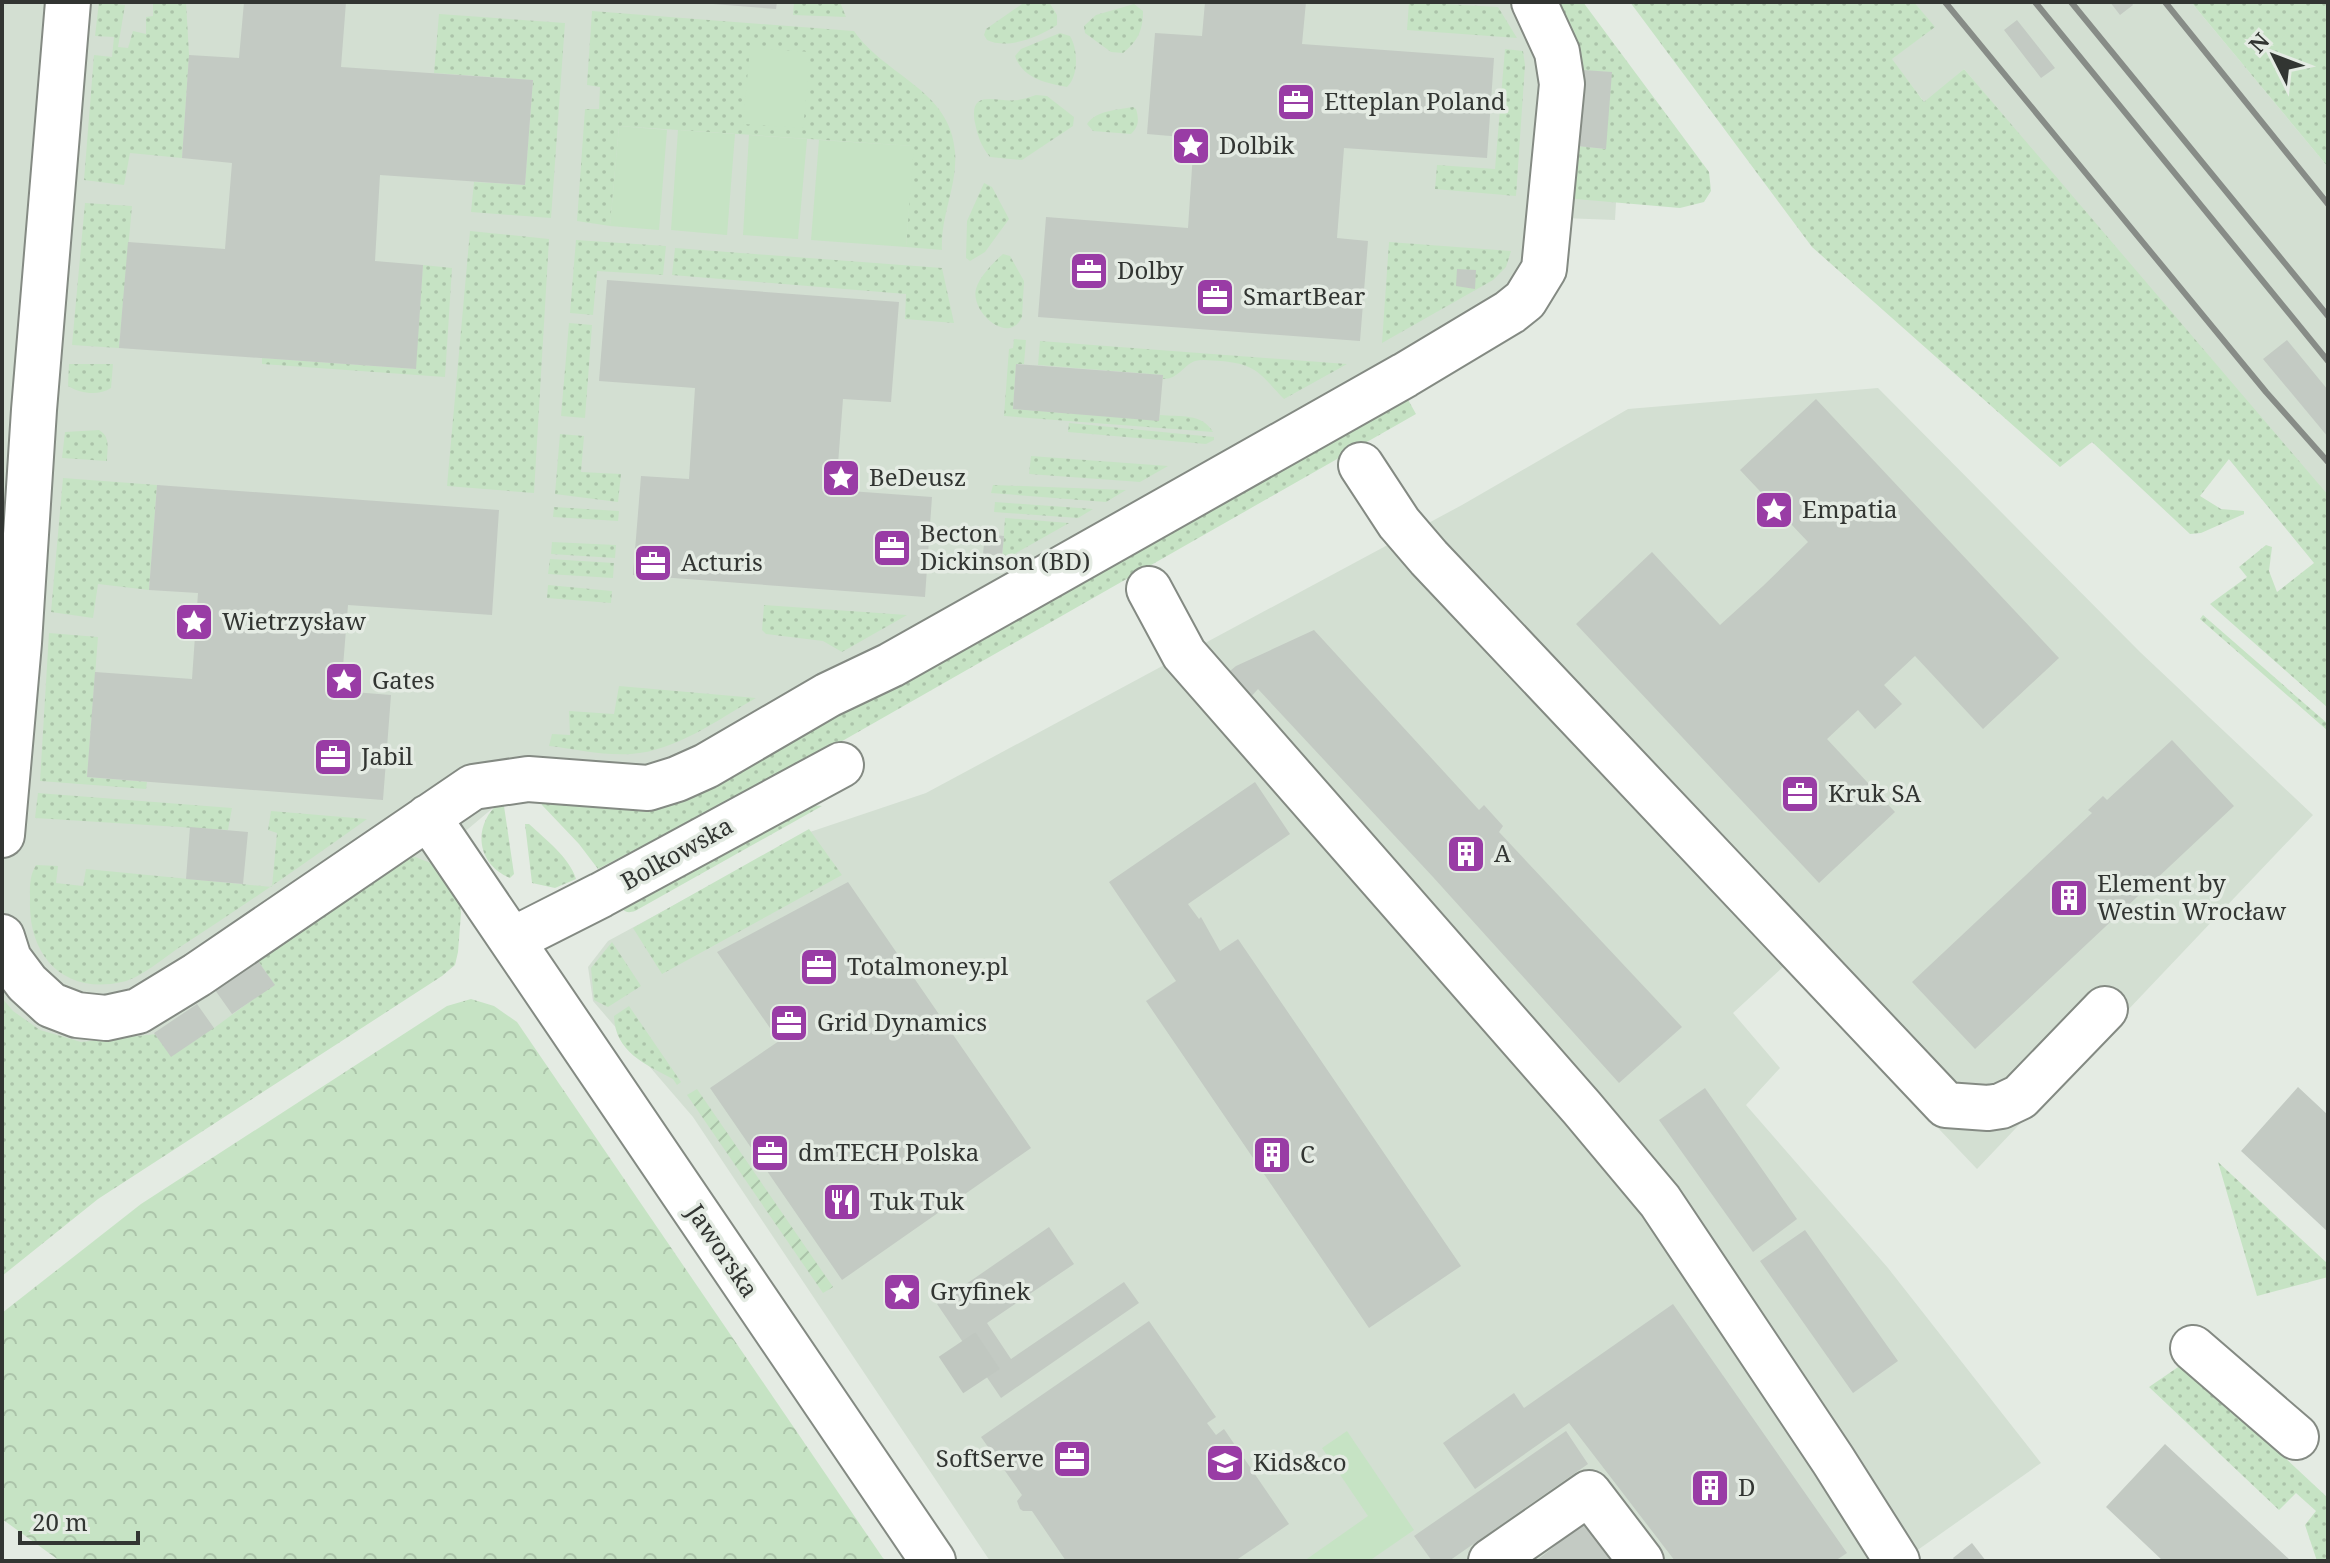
<svg xmlns="http://www.w3.org/2000/svg" width="2330" height="1563" viewBox="0 0 2330 1563" font-family="'Noto Serif',serif">
	<style>
		.built { fill: #d3dfd2 }
		.grass { fill: url(#grass-dots) }
		.forest { fill: url(#forest-crowns) }
		.park { fill: #c6e3c4 }
		.garden { fill: url(#garden-furrows) }
		.building { fill: #c3cac3 }
		.lines { fill: none; stroke-linecap: round; stroke-linejoin: round }
		.minor-tunnel { stroke: #c0c7c0; stroke-width: 44; stroke-dasharray: 44 22; stroke-linecap: butt }
		.minor-casing { stroke: #848a83; stroke-width: 48 }
		.minor { stroke: #fff; stroke-width: 44 }
		.rail { stroke: #878c87; stroke-width: 6 }
		.labels { text-anchor: middle; stroke-width: 7; stroke-linejoin: round; paint-order: stroke }
		.poi-label { font-size: 24px; fill: #323532; stroke: #e4ebe3; text-anchor: start }
		.street-label { font-size: 24px; fill: #323532; stroke: #e4ebe3 }
	</style>
	<defs>
		<pattern id="grass-dots" width="8" height="8" patternUnits="userSpaceOnUse" patternTransform="scale(2)"><rect width="8" height="8" fill="#c6e3c4"/><path d="M2 2h.1M6 6h.1" fill="none" stroke="#abc3a9" stroke-width="1.8" stroke-linecap="round"/></pattern>
		<pattern id="forest-crowns" width="20" height="18" patternUnits="userSpaceOnUse" patternTransform="scale(2)"><rect width="20" height="18" fill="#c6e3c4"/><path d="M2 6a3 3 0 1 1 6 0M12 15a3 3 0 1 1 6 0" fill="none" stroke="#abc3a9"/></pattern>
		<pattern id="garden-furrows" width="10" height="10" patternUnits="userSpaceOnUse" patternTransform="scale(2)"><rect width="10" height="10" fill="#c6e3c4"/><path d="M-1 1l2-2M0 10L10 0M9 11l2-2" fill="none" stroke="#abc3a9"/></pattern>
	</defs>
	<rect width="100%" height="100%" fill="#e4ebe3"/>
	<path class="built" d="M2,2H1554L1624,60L1615,220L1563,218L1559,260L693,793H540L500,802L430,861L421,907L2,1229Z
		M1914,2H2191L2328,167V560L2319,568L2228,458L2024,141L1964,69L1925,103L1891,59L1934,27Z
		M1878,388L2140,652L2313,815L1977,1169L1784,966L1733,1013L1780,1068L1746,1105L1888,1268L2041,1463L1902,1561H990L693,1117L593,1001L588,967L608,941L807,833L926,793L1462,505L1628,409Z"/>
	<path class="grass" d="M99,2L125,5L118,47L128,48L133,31L146,34V17L153,16V2H186L189,55L182,158L130,153L124,185L84,180L94,55L112,57L114,37L95,36Z
		M794,2H840L846,17L793,15Z
		M1025,2H1049L1057,15V25C1039,37 1007,50 987,40L984,35L986,29Z
		M1409,2L1498,7L1517,38L1407,30Z
		M1553,2H1583L1709,172L1711,191L1704,202L1680,208L1564,198L1577,146L1605,149L1611,72L1575,70Z
		M1630,2H1914L1935,27L1892,59L1924,102L1964,69L2328,495V708L2210,604L2247,577L2239,567L2266,545L2272,547L2269,571L2277,592L2314,563L2229,459L2200,496L2221,509L2244,511V514L2201,533L2190,534L2092,442L2060,467L1812,247Z
		M2191,2H2328V167Z
		M1134,4L1143,11C1143,30 1138,41 1123,53L1111,52L1085,33L1084,26L1096,15Z
		M592,11L854,31C885,76 951,90 955,152C958,185 940,216 942,250L906,247L913,146L619,126L610,226L577,221L585,109H599L600,87L587,85Z
		M439,14L565,23L551,218L471,212L474,182L525,185L533,80L434,73Z
		M1060,33L1070,36C1078,49 1079,76 1067,87C1046,83 1023,79 1015,56L1021,49Z
		M1505,49L1523,51L1525,65L1516,196L1435,189L1437,165L1495,169Z
		M1036,95L1047,96L1074,117L1073,126L1022,160L990,157C981,146 978,137 975,123C968,87 997,103 1018,100C1024,99 1030,97 1036,95Z
		M1133,107L1136,109C1139,119 1139,127 1131,134L1093,131L1087,124C1097,110 1117,110 1133,107Z
		M984,183L992,187L1009,219L985,252L970,261L966,258L967,221Z
		M85,203L132,206L119,348L72,345Z
		M470,231L549,239L534,493L447,486Z
		M576,240L666,246L663,275L597,271L593,315L570,313Z
		M1389,242L1511,251L1506,267L1493,280L1382,343Z
		M675,248L942,268L954,323L905,319L906,294L672,275Z
		M1003,254L1010,256L1024,281L1022,317C1009,346 970,312 976,289C979,277 993,263 1003,254Z
		M423,265L452,268L445,377L262,364V358L415,369Z
		M569,323L592,325L585,418L561,416Z
		M1014,339L1026,340L1024,364H1016L1013,409L1159,420L1160,415C1180,417 1202,413 1213,432L1004,416L1009,349L1013,348Z
		M1040,341L1347,364L1284,399C1261,375 1257,364 1221,361C1213,361 1203,359 1195,361C1182,366 1179,379 1163,379V375L1038,365Z
		M69,364H113L111,388C99,396 81,394 68,386Z
		M1402,389L1416,414L823,752L598,869L579,844L542,805L540,799L620,805Z
		M1069,423L1214,437V440L1206,444L1068,432Z
		M99,430C111,437 107,448 107,461L62,458L65,432Z
		M560,434L584,436L581,472L621,474L618,502L555,494Z
		M1031,456L1168,466L1140,482L1029,474Z
		M63,478L157,485L149,590L98,584L93,618L51,612Z
		M993,485L1126,490L1106,502L991,493Z
		M995,502L1093,509L1078,518L994,512Z
		M554,507L619,511L618,521L553,517Z
		M1005,518L1069,523L1002,561Z
		M552,542L616,545L615,558L551,554Z
		M550,559L614,563L613,578L548,574Z
		M548,585L612,591L611,603L547,598Z
		M764,605L907,615L842,652L823,641L766,634L762,630Z
		M2203,615L2328,724V731L2200,619Z
		M49,633L98,637L87,777L147,782L146,789L40,781Z
		M619,686L756,698C717,720 676,751 631,754C604,756 576,749 549,746L552,734L570,735L569,711L614,714Z
		M38,793L232,808L228,830L35,818Z
		M500,802L504,806L514,874L510,878C476,864 472,825 500,802Z
		M810,805L822,806L635,911C626,914 623,911 618,903Z
		M271,811L367,819C306,863 243,906 180,947C165,957 139,979 122,982C64,995 28,956 30,900C30,887 29,877 36,865L58,866L56,883L83,886L86,869L272,887L277,833L268,830Z
		M525,824H529C545,839 570,858 576,879L555,888L532,883Z
		M809,829L842,875L662,974L633,928Z
		M415,857L433,864L459,897L461,913L458,952L455,965L442,976L98,1199L2,1276V998L13,1011L40,1030L81,1042L214,1028L274,984L258,961C289,939 385,861 415,857Z
		M612,942L641,986L608,1007L594,1000L591,968Z
		M629,1006L681,1082L677,1085L673,1079C645,1064 615,1052 614,1016Z
		M2218,1162L2328,1264V1277L2257,1296Z
		M2184,1363L2328,1498V1561H2317L2305,1525L2316,1511L2296,1493L2279,1510L2149,1387Z"/>
	<path class="forest" d="M471,999L494,1006L517,1022L885,1561H60L2,1519V1313L141,1204L447,1006Z"/>
	<path class="park" d="M750,48L811,52L803,128L743,124Z
		M619,126L667,130L659,230L610,226Z
		M678,130L735,134L727,235L671,230Z
		M749,135L807,139L798,239L743,235Z
		M819,140L914,146L906,247L811,240Z
		M1347,1431L1414,1530L1369,1561H1304L1368,1516L1322,1448Z"/>
	<path class="garden" d="M697,1089L833,1287L823,1293L687,1095Z"/>
	<path class="building" d="M244,2H346L341,67L533,80L525,185L380,175L375,261L423,265L416,369L119,348L128,242L225,249L232,163L182,158L189,55L239,58Z
		M713,2H777L776,9L713,4Z
		M1205,2H1306L1302,44L1494,58L1487,158L1344,148L1337,238L1368,241L1360,341L1038,317L1046,217L1188,228L1194,138L1147,134L1155,33L1202,36Z
		M2110,2H2131L2133,5L2120,15Z
		M2017,20L2055,68L2041,78L2004,30Z
		M1583,70L1612,72L1606,149L1577,146Z
		M1457,269L1476,270L1475,289L1456,286Z
		M607,280L899,302L891,402L843,399L836,490L932,497L925,597L633,575L641,476L689,479L695,388L599,381Z
		M2287,340L2328,390V437L2263,359Z
		M1016,364L1163,375L1159,421L1013,409Z
		M1816,399L2059,658L1983,729L1915,656L1884,685L1902,704L1875,729L1858,710L1827,739L1895,812L1819,883L1576,624L1652,552L1720,625L1763,586L1808,542L1740,470Z
		M157,485L499,510L492,615L348,605L341,691L391,695L383,800L87,777L95,672L192,679L198,593L149,590Z
		M985,534L1004,536L1002,556L983,554Z
		M1314,630L1479,810L1484,805L1503,826L1499,832L1682,1027L1619,1083L1433,877L1258,689L1248,700L1225,675L1236,666Z
		M2172,740L2234,806L1975,1049L1912,982L2092,813L2088,810L2103,796L2107,800Z
		M1255,782L1290,834L1188,904L1199,919L1201,917L1220,951L1238,939L1461,1266L1369,1328L1146,1001L1176,981L1109,882Z
		M190,827L248,832L243,884L186,879Z
		M848,882L1031,1148L842,1280L710,1088L779,1041L717,952Z
		M258,961L275,985L232,1014L215,990Z
		M197,1004L214,1028L171,1057L154,1033Z
		M2298,1087L2328,1115V1232L2241,1151Z
		M1705,1088L1797,1219L1753,1252L1659,1120Z
		M1049,1227L1074,1264L987,1323L1011,1359L1124,1282L1139,1303L1001,1398L937,1304Z
		M1805,1230L1898,1361L1853,1393L1760,1261Z
		M1673,1304L1847,1553L1835,1561H1675L1569,1423L1475,1489L1443,1443L1514,1393L1524,1408Z
		M1149,1321L1216,1417L1207,1423L1216,1435L1224,1429L1289,1524L1235,1561H1066L1032,1511H1023L1020,1509L1017,1501L1022,1495L981,1437Z
		M1566,1431L1588,1464L1449,1561H1432L1414,1536Z
		M2165,1444L2291,1561H2163L2106,1507Z
		M1585,1522L1617,1561H1536Z
		M1972,1543L1986,1561H1955L1953,1558Z"/>
	<g class="lines">
		<path class="minor-tunnel" d="M951,1375L1005,1339"/>
		<g class="minor-casing">
			<path id="minor" d="M1361,465L1399,523L1429,558L1946,1105L1988,1108L2001,1106L2020,1097L2105,1009
				M1149,589L1184,654L1582,1108L1660,1201L1833,1460L1897,1561
				M428,817L933,1561
				M2,835L19,643L34,410L68,2
				M2,937L9,959L27,983L51,1005L77,1015L106,1018L138,1011L197,975L473,787L528,779L648,788L677,779L706,766L828,695L891,665L1010,598L1405,375L1510,312L1525,300L1544,269L1562,84L1557,52L1534,2
				M512,940L601,895L841,765
				M2193,1348L2296,1437
				M1491,1561L1589,1493L1641,1561"/>
		</g>
		<use href="#minor" class="minor"/>
		<path class="rail" d="M1945,2L2266,392L2328,462
			M2035,2L2328,361
			M2071,2L2328,316
			M2165,2L2328,204"/>
	</g>
	<defs>
		<g id="office-square" transform="scale(2)"><rect x="-9" y="-9" width="18" height="18" rx="4" fill="#993ca5" stroke="#e4ebe3"/><path d="M-6-3h4V-5.5h4V-3h4V5H-6ZM-1-4.5V-3h2v-1.5ZM-6 0V1H6V0Z" fill="#fff"/></g>
		<g id="sight-square" transform="scale(2)"><rect x="-9" y="-9" width="18" height="18" rx="4" fill="#993ca5" stroke="#e4ebe3"/><path d="M0-6L1.8-2.2L6-1.7L2.9 1.2L3.7 5.4L0 3.3L-3.7 5.4L-2.9 1.2L-6-1.7L-1.8-2.2Z" fill="#fff"/></g>
		<g id="building-square" transform="scale(2)"><rect x="-9" y="-9" width="18" height="18" rx="4" fill="#993ca5" stroke="#e4ebe3"/><path d="M-4-6H4V6H1V3H-1V6H-4ZM-2.5-4.3h1.7v1.8h-1.7ZM.8-4.3h1.7v1.8H.8ZM-2.5-1h1.7V.8h-1.7ZM.8-1h1.7V.8H.8Z" fill="#fff"/></g>
		<g id="restaurant-square" transform="scale(2)"><rect x="-9" y="-9" width="18" height="18" rx="4" fill="#993ca5" stroke="#e4ebe3"/><path d="M-5-6h1v4h1v-4h1v4h1v-4h1v5L-1.5 .5V6h-2V.5L-5-1ZM5-6V6H3V1.5H1.5Q1.5-4 5-6Z" fill="#fff"/></g>
		<g id="school-square" transform="scale(2)"><rect x="-9" y="-9" width="18" height="18" rx="4" fill="#993ca5" stroke="#e4ebe3"/><path d="M0-5L7-2L0 1L-7-2ZM-4 1L0 2.5L4 1V4Q0 6-4 4Z" fill="#fff"/></g>
	</defs>
	<g fill-rule="evenodd">
		<use href="#office-square" x="1296" y="102"/>
		<use href="#sight-square" x="1191" y="146"/>
		<use href="#office-square" x="1089" y="271"/>
		<use href="#office-square" x="1215" y="297"/>
		<use href="#sight-square" x="841" y="478"/>
		<use href="#sight-square" x="1774" y="510"/>
		<use href="#office-square" x="892" y="548"/>
		<use href="#office-square" x="653" y="563"/>
		<use href="#sight-square" x="194" y="622"/>
		<use href="#sight-square" x="344" y="681"/>
		<use href="#office-square" x="333" y="757"/>
		<use href="#office-square" x="1800" y="794"/>
		<use href="#building-square" x="1466" y="854"/>
		<use href="#building-square" x="2069" y="898"/>
		<use href="#office-square" x="819" y="967"/>
		<use href="#office-square" x="789" y="1023"/>
		<use href="#office-square" x="770" y="1153"/>
		<use href="#building-square" x="1272" y="1155"/>
		<use href="#restaurant-square" x="842" y="1202"/>
		<use href="#sight-square" x="902" y="1292"/>
		<use href="#office-square" x="1072" y="1459"/>
		<use href="#school-square" x="1225" y="1463"/>
		<use href="#building-square" x="1710" y="1488"/>
	</g>
	<g class="labels">
		<g class="poi-label">
			<text x="1324" y="110">Etteplan Poland</text>
			<text x="1219" y="154">Dolbik</text>
			<text x="1117" y="279">Dolby</text>
			<text x="1243" y="305">SmartBear</text>
			<text x="869" y="486">BeDeusz</text>
			<text x="1802" y="518">Empatia</text>
			<text x="920" y="542">Becton<tspan x="920" dy="28">Dickinson (BD)</tspan></text>
			<text x="681" y="571">Acturis</text>
			<text x="222" y="630">Wietrzysław</text>
			<text x="372" y="689">Gates</text>
			<text x="361" y="765">Jabil</text>
			<text x="1828" y="802">Kruk SA</text>
			<text x="1494" y="862">A</text>
			<text x="2097" y="892">Element by<tspan x="2097" dy="28">Westin Wrocław</tspan></text>
			<text x="847" y="975">Totalmoney.pl</text>
			<text x="817" y="1031">Grid Dynamics</text>
			<text x="798" y="1161">dmTECH Polska</text>
			<text x="1300" y="1163">C</text>
			<text x="870" y="1210">Tuk Tuk</text>
			<text x="930" y="1300">Gryfinek</text>
			<text x="1044" y="1467" text-anchor="end">SoftServe</text>
			<text x="1253" y="1471">Kids&amp;co</text>
			<text x="1738" y="1496">D</text>
		</g>
		<g class="street-label">
			<text transform="translate(677 854) rotate(-29)" y="8">Bolkowska</text>
			<text transform="translate(722 1251) rotate(56)" y="8">Jaworska</text>
		</g>
	</g>
	<rect width="2330" height="1563" fill="none" stroke="#323532" stroke-width="8"/>
	<g transform="translate(2274 56) rotate(312)" stroke="#e4ebe3" stroke-width="6" paint-order="stroke">
	<path d="M0-6L14 30L0 20L-14 30Z" fill="#323532"/>
	<text y="-12" font-size="22" font-weight="bold" text-anchor="middle" fill="#323532">N</text>
	</g>
	<path d="M20 1531v12h118v-12" fill="none" stroke="#323532" stroke-width="4"/>
	<text x="32" y="1531" font-size="24" fill="#323532" stroke="#e4ebe3" stroke-width="6" paint-order="stroke">20 m</text>
</svg>
